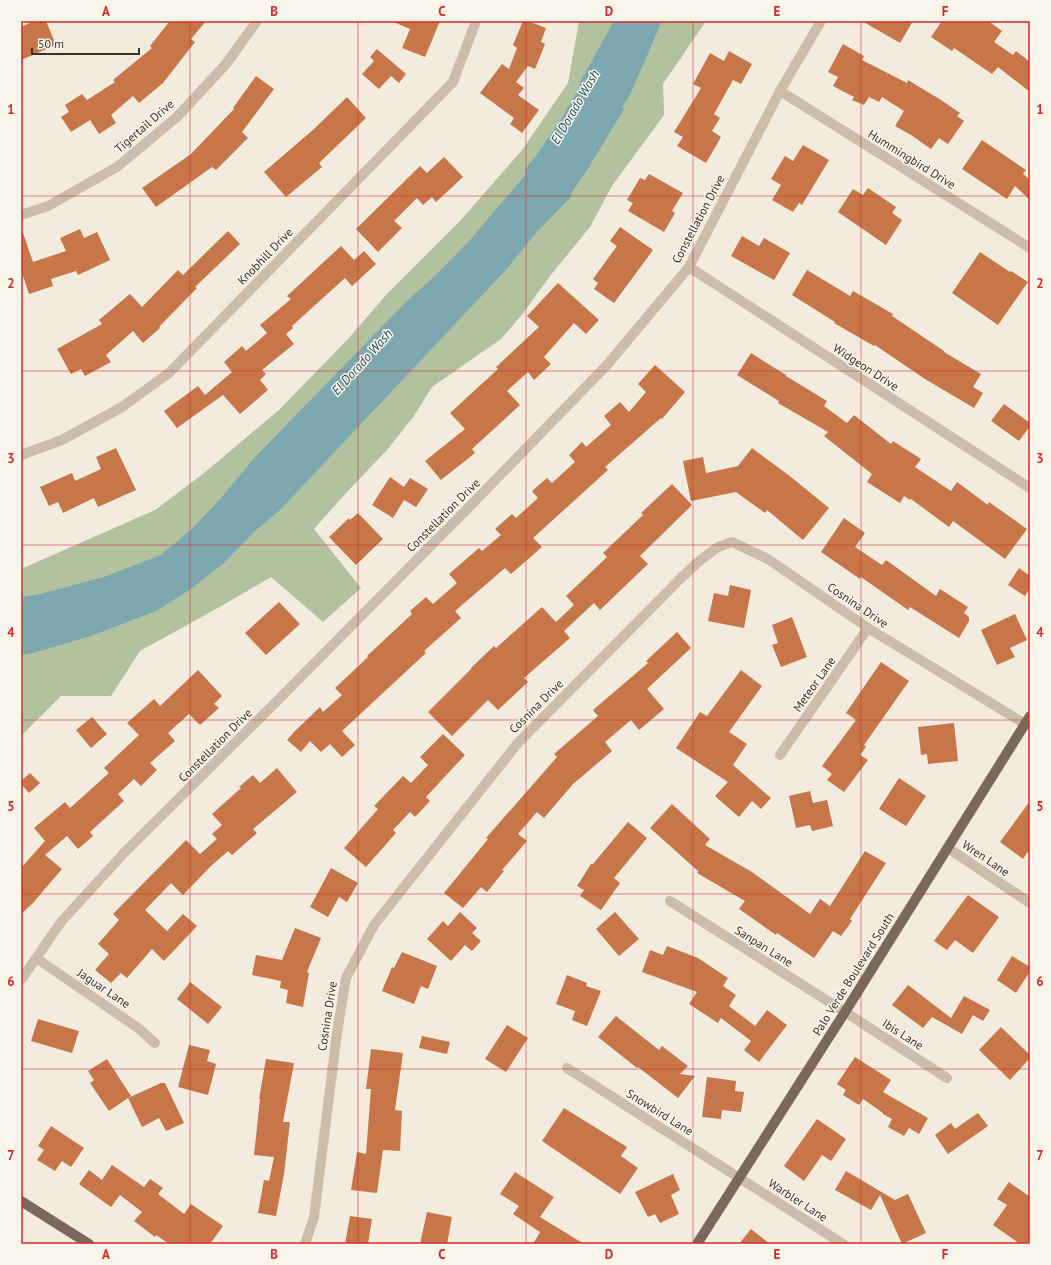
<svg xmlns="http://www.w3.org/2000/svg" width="1051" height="1265" font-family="'PT Sans',sans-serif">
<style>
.green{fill:#b2c29e}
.water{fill:#7da8b0}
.building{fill:#c67649}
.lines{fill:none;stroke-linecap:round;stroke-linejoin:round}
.minor{stroke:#cbbdaa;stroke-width:10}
.major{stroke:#7a695a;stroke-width:10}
.grid{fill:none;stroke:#d62828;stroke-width:1;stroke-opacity:0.55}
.labels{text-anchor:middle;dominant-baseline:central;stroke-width:3;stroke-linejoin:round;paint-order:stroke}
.street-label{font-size:12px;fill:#383029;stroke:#faf5eb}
.water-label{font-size:13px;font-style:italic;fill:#1e4f5a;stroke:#faf5eb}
.neatline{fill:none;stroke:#d62828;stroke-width:1.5}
.grid-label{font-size:13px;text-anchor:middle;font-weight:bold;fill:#d62828}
</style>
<rect width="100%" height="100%" fill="#f3ebde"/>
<!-- green -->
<polygon class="green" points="579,21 706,21 663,84 664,115 612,186 590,227 550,276 521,316 501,339 432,387 414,416 387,450 346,493 314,529 361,588 323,622 271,577 225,604 140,651 111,696 61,696 21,736 21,569 155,510 204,473 279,410 348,339 386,295 460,221 522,150 568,83"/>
<!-- water -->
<polygon class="water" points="614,21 662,21 630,95 623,106 624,109 590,165 590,166 572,192 571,197 535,234 505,271 472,306 280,510 254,532 224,563 188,591 156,611 91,636 33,653 21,655 21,597 40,594 104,577 161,555 192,529 221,498 256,456 406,302 438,273 470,240 526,174 525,169 536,156 565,113 565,112 577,92 580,82"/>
<!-- building -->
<g class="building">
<polygon points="34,21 46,21 56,45 21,60 21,27"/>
<polygon points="170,21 206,21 191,39 195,42 163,83 139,103 133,96 111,115 116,123 99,134 90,120 71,132 61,117 69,112 65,105 82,94 87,100 115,82 113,80 152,48 150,46"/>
<polygon points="391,21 440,21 425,57 402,48 410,29"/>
<polygon points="523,21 528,21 546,28 541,42 545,44 535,69 528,66 516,82 524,88 518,95 539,110 522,133 510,124 514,118 480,93 502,64 509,69 517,48 513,45"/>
<polygon points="862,21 913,21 900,43"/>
<polygon points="942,21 988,21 1002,31 994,42 1013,55 1016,51 1030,62 1030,92 998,67 992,74 954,48 952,51 931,37"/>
<polygon points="843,44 864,56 862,60 907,83 908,80 941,100 960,113 957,116 964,121 948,144 939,138 931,149 911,135 895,126 904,111 882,97 879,102 869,97 864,105 852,100 854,97 833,86 838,77 828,72"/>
<polygon points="377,49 406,74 399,83 391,76 379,89 362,74 374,61 370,57"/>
<polygon points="729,51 752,64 741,84 733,80 714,114 720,118 712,131 721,137 706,163 677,146 683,137 674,132 701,88 693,84 710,53 724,61"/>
<polygon points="256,76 274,89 242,132 248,138 216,170 212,167 156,207 142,188 191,154 234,109 233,108"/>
<polygon points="347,97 366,118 319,163 322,167 286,197 264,172 314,129"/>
<polygon points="982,140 1026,170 1023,174 1030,180 1030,200 1015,186 1007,199 962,169"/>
<polygon points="803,145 829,160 802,205 799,203 793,212 772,200 781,185 771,179 785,156 793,161"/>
<polygon points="444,157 463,177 436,202 432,197 423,205 417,198 394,221 402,228 378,252 356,229 420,166 427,173"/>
<polygon points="649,174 683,193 672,211 675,213 664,232 628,211 633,203 627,200 640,178 645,180"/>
<polygon points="868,188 896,207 892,213 902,220 886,245 838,212 853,189 863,195"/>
<polygon points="620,227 653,250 614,303 594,289 598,283 593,279 617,246 610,241"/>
<polygon points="80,229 84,238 97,232 110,260 78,275 76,271 51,279 53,286 29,294 21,270 21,233 23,233 33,262 66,251 60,238"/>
<polygon points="228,231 240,244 195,287 197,288 159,327 160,328 143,343 133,331 106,355 111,362 85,376 81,369 71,374 57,349 102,324 99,320 130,294 142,307 178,270 183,275"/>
<polygon points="742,236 759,246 764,238 790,253 774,280 731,256"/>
<polygon points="341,246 354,260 364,251 376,264 352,286 345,278 292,326 293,328 286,334 294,344 262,370 266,374 260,380 268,390 240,414 223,395 177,428 164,411 198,386 205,395 232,372 224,362 242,346 246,351 267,333 260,325 291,299 287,296"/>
<polygon points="980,252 1010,272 1011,271 1028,282 998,325 952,293"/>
<polygon points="807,270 850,296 853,291 893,314 892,316 944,351 944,352 981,374 973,387 983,393 974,408 925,379 875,345 874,346 834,323 835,322 792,295"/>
<polygon points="558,283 599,320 586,334 574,323 544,357 551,364 534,380 528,372 507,391 520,405 472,449 475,453 441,480 425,461 465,429 450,413 498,369 496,367 539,327 527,316"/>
<polygon points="751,353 786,375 786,376 827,401 824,406 847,423 854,415 891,444 893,441 921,459 915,467 951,491 957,482 988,505 989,502 1027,529 1005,559 953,521 949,527 911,499 910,500 904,496 900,503 867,482 872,474 824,436 828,432 778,403 779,401 737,375"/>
<polygon points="655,365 685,392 662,419 661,418 605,467 608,470 533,538 542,547 511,574 505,568 455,611 461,618 424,651 426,653 342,731 355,745 342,757 330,744 321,752 310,741 301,752 287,740 294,732 320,707 323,712 342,695 335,688 368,657 367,656 412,614 410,611 426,597 433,604 457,583 449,574 479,548 482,551 501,535 495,529 512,514 516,518 538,498 532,491 547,478 552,483 575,462 569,455 582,442 586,447 611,425 604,416 620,402 629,412 646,392 638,384"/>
<polygon points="1004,404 1030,423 1030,426 1019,441 991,421"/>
<polygon points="116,448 136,490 98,507 94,498 63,513 58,502 49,506 40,487 72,473 75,481 101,469 96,457"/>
<polygon points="752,448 791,477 829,508 803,540 767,510 765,513 736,492 691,501 683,461 703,457 706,473 738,466"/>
<polygon points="390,477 404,487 410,478 428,489 416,507 404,500 393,518 372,505"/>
<polygon points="672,484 692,505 640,556 648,564 600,610 594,603 564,631 570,638 524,678 528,682 498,710 488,700 452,736 428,712 471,669 471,668 494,646 496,648 542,607 556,622 574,605 566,596 607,557 603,553 643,515 641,513"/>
<polygon points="358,513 383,539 356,565 329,537 349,518 350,520"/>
<polygon points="844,518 865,533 855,547 882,565 886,560 936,596 940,589 968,607 964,613 969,617 969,621 959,638 910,607 908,610 861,577 860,579 821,552"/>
<polygon points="1019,568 1030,576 1030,588 1025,596 1008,585"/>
<polygon points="730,585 751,590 744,628 708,621 714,593 728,596"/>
<polygon points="279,602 300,624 266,655 245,633"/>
<polygon points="1015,614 1027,640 1010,648 1015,657 997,665 981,630"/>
<polygon points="792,617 807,657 781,667 772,645 778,643 772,625"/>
<polygon points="677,632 691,648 647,689 664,709 639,730 631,720 605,742 612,751 573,784 544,818 537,812 518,834 527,841 502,870 504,871 487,892 481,887 463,908 444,893 488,839 486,838 557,757 554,754 598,716 593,710 648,663 646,661"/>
<polygon points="881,662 909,681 864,745 866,747 860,755 868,760 844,792 827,780 832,774 822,766 856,720 846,713"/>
<polygon points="198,670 222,696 214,704 219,708 200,725 189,714 168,733 175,741 150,763 157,770 141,786 134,779 118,794 124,801 90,832 93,836 78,849 67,836 45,855 62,869 32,904 21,914 21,868 45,841 34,828 65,802 70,808 109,773 104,768 139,735 127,723 154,699 160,706"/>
<polygon points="741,670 762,686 729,732 747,744 733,765 771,798 761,809 752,801 739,817 715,796 728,782 676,748 700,712 707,716"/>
<polygon points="92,717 107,734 91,748 76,730"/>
<polygon points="954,723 958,761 928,764 927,754 921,755 918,727"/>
<polygon points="443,734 465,755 426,797 430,801 415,817 410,812 393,830 396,833 366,867 344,848 378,809 374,806 403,776 411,783 428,765 420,757"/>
<polygon points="277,768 297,792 253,829 257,833 232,855 228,851 211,866 183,895 171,883 145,910 167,931 183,914 197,926 164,961 152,949 127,978 121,973 111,983 95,970 109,954 98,944 119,920 113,914 186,840 200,854 217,839 212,834 222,825 212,814 241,788 239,787 253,775 260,783"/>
<polygon points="30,773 40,783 29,793 21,784 21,781"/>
<polygon points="899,778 926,796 906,826 879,809"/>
<polygon points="810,791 813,803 827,800 833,826 812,831 810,825 796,828 789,796"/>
<polygon points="1030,801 1030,849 1023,859 1000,842"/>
<polygon points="672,804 710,839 705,845 752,872 810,914 820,899 830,906 865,851 886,863 850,919 852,921 841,936 833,931 814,958 777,933 776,935 739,909 745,901 697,873 698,871 650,828"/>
<polygon points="628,822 647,838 614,878 620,883 601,910 580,896 584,890 577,886 591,864 593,864"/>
<polygon points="331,868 358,883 347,902 339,897 328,917 310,907"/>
<polygon points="968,895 999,917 973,953 955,940 947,950 934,941"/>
<polygon points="460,912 477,928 472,933 481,941 472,951 465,945 451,961 427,939 443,921 448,926"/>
<polygon points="615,912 639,939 619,956 596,929"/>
<polygon points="295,928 321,938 307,972 309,973 303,1007 286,1003 288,990 280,988 281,981 252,975 256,955 282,960"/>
<polygon points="667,946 698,958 728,978 723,986 736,995 729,1006 755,1026 767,1010 787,1025 759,1062 744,1050 751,1041 721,1018 718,1023 689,1004 697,992 642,972 650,950 663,955"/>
<polygon points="402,952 437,966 428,989 421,986 414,1004 382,991 392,967 394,968"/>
<polygon points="1012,956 1030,967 1030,971 1016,993 997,980"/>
<polygon points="567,975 587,983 586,986 601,991 587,1026 572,1020 575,1011 556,1004"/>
<polygon points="190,982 222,1007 208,1024 177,999"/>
<polygon points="908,985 951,1018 964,996 990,1010 983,1021 973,1015 962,1034 932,1017 923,1028 892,1005"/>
<polygon points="616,1016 659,1050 662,1046 688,1066 680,1074 695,1076 678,1098 638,1067 637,1068 598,1037"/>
<polygon points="38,1019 79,1031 72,1053 31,1041"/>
<polygon points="507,1025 528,1038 506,1072 485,1059"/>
<polygon points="1001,1027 1030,1055 1030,1058 1010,1080 979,1050"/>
<polygon points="422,1036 450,1042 447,1054 419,1048"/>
<polygon points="189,1045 210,1050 207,1061 216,1064 208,1095 178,1087"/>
<polygon points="371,1049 403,1053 395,1110 402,1111 400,1151 383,1150 377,1193 351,1190 357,1152 366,1154 371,1089 366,1089"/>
<polygon points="855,1057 891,1080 883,1092 928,1118 919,1134 909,1128 904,1136 888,1127 892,1119 883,1114 883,1113 863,1099 859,1105 843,1095 846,1090 837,1084"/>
<polygon points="107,1059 131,1096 109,1111 90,1083 94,1080 88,1071"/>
<polygon points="266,1059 294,1063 283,1122 290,1122 284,1174 276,1216 258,1213 264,1180 269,1181 274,1157 254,1155 260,1099 259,1099"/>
<polygon points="707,1077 736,1081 735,1091 744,1092 741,1112 722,1110 721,1119 702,1117"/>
<polygon points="161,1083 165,1083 184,1123 166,1131 159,1118 142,1127 128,1098"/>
<polygon points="564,1108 627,1147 621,1156 638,1168 620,1194 542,1141"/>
<polygon points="978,1113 988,1126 948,1154 935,1135 951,1123 955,1129"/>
<polygon points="817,1119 846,1139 831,1161 822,1155 804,1181 784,1166"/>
<polygon points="51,1126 84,1148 71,1167 62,1161 55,1171 37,1160 44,1150 38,1146"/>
<polygon points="112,1165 144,1187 150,1179 163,1188 158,1194 184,1214 191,1204 223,1226 210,1244 169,1244 156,1235 155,1237 134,1221 142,1212 120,1195 111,1207 79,1184 89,1170 102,1180"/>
<polygon points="846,1171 895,1200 908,1194 926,1233 902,1244 880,1195 871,1210 835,1190"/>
<polygon points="515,1172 554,1197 540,1217 584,1244 533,1244 540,1232 513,1214 519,1206 500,1194"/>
<polygon points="673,1174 680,1190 671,1195 679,1214 660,1223 655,1214 648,1217 635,1192"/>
<polygon points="1009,1182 1030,1197 1030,1244 1020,1244 993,1225 1007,1205 997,1199"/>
<polygon points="427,1212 452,1217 447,1244 420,1244"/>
<polygon points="350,1216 372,1219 368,1244 345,1244"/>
<polygon points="751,1229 770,1244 739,1244"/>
</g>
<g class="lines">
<!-- minor -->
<g class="minor">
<polyline points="780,91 1030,248"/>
<polyline points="21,215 48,206 117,167 177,117 226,64 257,21"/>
<polyline points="689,267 1030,488"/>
<polyline points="21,455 62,440 122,407 169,373 453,82 476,21"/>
<polyline points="780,755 868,628"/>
<polyline points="948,848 1030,903"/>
<polyline points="670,901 845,1012 947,1078"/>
<polyline points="36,958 138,1028 155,1043"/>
<polyline points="21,980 61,922 124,853 279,699 474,502 607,365 689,267 780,91 821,21"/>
<polyline points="567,1068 843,1244"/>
<polyline points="305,1244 314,1217 337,1033 346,978 374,925 517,744 681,578 698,562 718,547 732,542 768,559 868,628 1025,724"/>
</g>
<!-- major -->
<g class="major">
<polyline points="21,1201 89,1244"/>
<polyline points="697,1244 845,1012 1030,716"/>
</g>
</g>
<!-- grid -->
<path class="grid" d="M 190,21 L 190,1244M 358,21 L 358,1244M 526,21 L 526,1244M 693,21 L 693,1244M 861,21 L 861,1244M 21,196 L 1030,196M 21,371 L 1030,371M 21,545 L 1030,545M 21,720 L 1030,720M 21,894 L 1030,894M 21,1069 L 1030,1069"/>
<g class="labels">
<!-- street labels -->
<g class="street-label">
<text transform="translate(144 126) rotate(-41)">Tigertail Drive</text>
<text transform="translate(912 159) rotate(32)">Hummingbird Drive</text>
<text transform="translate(698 219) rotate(-62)">Constellation Drive</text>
<text transform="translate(265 256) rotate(-46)">Knobhill Drive</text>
<text transform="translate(866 367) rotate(33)">Widgeon Drive</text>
<text transform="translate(443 515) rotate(-45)">Constellation Drive</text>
<text transform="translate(858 605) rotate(34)">Cosnina Drive</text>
<text transform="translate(814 684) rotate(-55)">Meteor Lane</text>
<text transform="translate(536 706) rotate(-45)">Cosnina Drive</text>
<text transform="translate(215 745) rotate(-45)">Constellation Drive</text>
<text transform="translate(986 858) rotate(34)">Wren Lane</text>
<text transform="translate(764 946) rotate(32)">Sanpan Lane</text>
<text transform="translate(853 974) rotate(-58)">Palo Verde Boulevard South</text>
<text transform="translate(104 988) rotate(34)">Jaguar Lane</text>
<text transform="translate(327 1016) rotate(-81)">Cosnina Drive</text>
<text transform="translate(903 1034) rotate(33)">Ibis Lane</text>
<text transform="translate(660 1112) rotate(32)">Snowbird Lane</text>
<text transform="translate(798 1200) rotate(33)">Warbler Lane</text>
</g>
<!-- water labels -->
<g class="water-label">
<text transform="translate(575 107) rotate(-60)">El Dorado Wash</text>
<text transform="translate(362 362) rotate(-48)">El Dorado Wash</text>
</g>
</g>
<!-- border -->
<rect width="1051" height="1265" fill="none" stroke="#faf5eb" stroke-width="44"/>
<!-- scale -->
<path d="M32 48v6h107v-6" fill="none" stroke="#383029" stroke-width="2"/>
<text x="38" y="48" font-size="12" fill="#383029" stroke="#faf5eb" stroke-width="3" paint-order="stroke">50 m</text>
<rect x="22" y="22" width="1007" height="1221" class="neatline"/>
<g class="grid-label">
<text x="106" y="16">A</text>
<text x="274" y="16">B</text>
<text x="442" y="16">C</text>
<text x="609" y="16">D</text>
<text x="777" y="16">E</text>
<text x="945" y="16">F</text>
<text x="11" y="114">1</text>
<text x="1040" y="114">1</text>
<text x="11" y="288">2</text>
<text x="1040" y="288">2</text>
<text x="11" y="463">3</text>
<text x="1040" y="463">3</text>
<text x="11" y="637">4</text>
<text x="1040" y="637">4</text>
<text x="11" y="811">5</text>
<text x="1040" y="811">5</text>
<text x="11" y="986">6</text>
<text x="1040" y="986">6</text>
<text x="11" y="1160">7</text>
<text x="1040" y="1160">7</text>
<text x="106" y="1259">A</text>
<text x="274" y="1259">B</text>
<text x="442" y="1259">C</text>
<text x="609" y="1259">D</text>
<text x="777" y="1259">E</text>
<text x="945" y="1259">F</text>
</g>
</svg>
